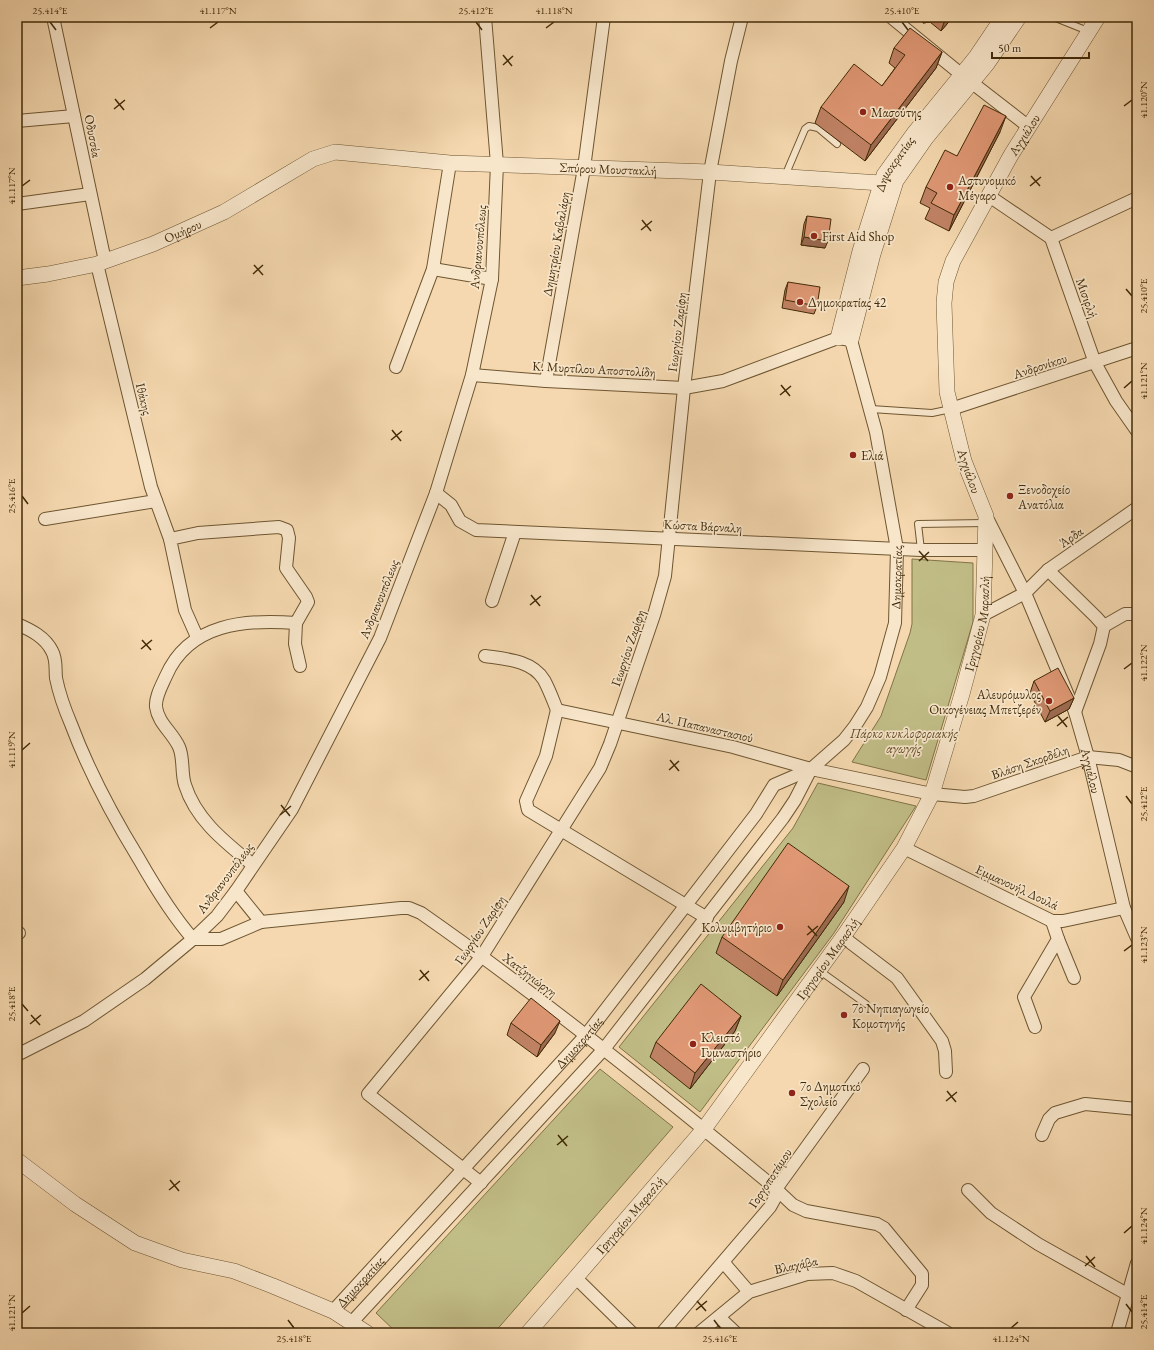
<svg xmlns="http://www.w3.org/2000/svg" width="1154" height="1350" font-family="'EB Garamond',serif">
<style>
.green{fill:#c1bd87;stroke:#817447}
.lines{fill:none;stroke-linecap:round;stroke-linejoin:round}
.service-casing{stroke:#6e5631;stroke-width:8}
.minor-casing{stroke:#6e5631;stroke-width:14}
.tertiary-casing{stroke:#6e5631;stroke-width:16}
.service{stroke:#f8e6cb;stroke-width:6}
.minor{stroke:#f8e6cb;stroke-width:12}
.tertiary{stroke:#f8e6cb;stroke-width:15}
.wall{fill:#c08264;stroke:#412a07}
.shaded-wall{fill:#9c6a51;stroke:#412a07}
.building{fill:#df9774;stroke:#412a07}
.ticks{fill:none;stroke:#412a07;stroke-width:1.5}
.poi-dot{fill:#8f2418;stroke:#f8e6cb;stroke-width:1.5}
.labels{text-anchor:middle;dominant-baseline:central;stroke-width:3.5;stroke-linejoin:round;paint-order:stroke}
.poi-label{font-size:13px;fill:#412a07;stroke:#f8e6cb;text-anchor:start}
.street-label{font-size:13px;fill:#412a07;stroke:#f8e6cb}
.park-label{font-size:13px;font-style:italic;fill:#5b4721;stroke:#f8e6cb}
.neatline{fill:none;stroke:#412a07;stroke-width:1.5}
.ticks-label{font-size:10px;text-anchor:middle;fill:#412a07}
</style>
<rect width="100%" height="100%" fill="#f5d8af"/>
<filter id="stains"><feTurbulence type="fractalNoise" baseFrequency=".005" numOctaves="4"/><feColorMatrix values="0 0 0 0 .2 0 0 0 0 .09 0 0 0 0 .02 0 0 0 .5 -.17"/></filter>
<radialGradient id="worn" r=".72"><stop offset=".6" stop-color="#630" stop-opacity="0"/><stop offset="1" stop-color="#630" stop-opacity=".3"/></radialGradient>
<!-- green -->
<g class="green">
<polygon points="912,559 973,563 973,622 926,780 852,762 881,716 910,633 912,624"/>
<polygon points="818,783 916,806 834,933 700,1112 619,1047 793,828"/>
<polygon points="600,1069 673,1127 494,1333 397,1333 376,1313"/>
</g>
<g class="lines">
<!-- service casing -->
<g class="service-casing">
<g id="service">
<polyline points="1053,17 1088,31"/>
<polyline points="785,176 805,129 809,126 818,128 837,144"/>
<polyline points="871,409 932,413 951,409"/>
<polyline points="921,550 918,524 986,523"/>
<polyline points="820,971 866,1004"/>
</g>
</g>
<!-- minor casing -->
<g class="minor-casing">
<g id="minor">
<polyline points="53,17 105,261"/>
<polyline points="891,17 962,75 1029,127"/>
<polyline points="17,121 74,116"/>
<polyline points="989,196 1051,238 1095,363 1116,401 1137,431"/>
<polyline points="17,204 90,194"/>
<polyline points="1051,238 1137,198"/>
<polyline points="97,264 151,487 170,539"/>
<polyline points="433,269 492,279"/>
<polyline points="396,367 433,269 450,163"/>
<polyline points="546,381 584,168 604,17"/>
<polyline points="951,409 1137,348"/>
<polyline points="436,493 451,505 460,521 476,530 921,550 985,550"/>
<path id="s1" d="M 986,516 L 1025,593 L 1075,712 L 1088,757 L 1124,908 L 1137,938"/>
<polyline points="45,519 156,501"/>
<polyline points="1048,570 1096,617 1104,626 1100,644 1075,712"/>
<polyline points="492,601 515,532"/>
<polyline points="983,615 1025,593 1048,570 1137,508"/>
<polyline points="296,623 295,644 300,666"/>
<path d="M 17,624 C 31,630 45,637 52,651 C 57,660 55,669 56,678 C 59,693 65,710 71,724 C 89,772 112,815 139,859 C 155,887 172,915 193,939 L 221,939 L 261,922"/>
<polyline points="1104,626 1125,614 1137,614"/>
<path d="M 197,637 L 185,610 L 170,539 L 198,533 L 279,527 L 287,530 L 289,538 L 286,568 L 306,597 L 308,602 L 296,623 C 246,619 189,623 166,676 C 162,685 155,697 156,707 C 158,723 173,733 179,747 C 184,758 181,773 185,785 C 196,820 225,842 253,865"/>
<path d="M 485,656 C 505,659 532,660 544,680 C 549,689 553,700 557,710"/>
<polyline points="557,710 733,747 811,769 932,794 965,797 974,796 1088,757 1119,760 1137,767"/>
<polyline points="557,710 546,756 526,801 528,810 707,918"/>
<polyline points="904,848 1052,921 1063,921 1124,908"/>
<path d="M 236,891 L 261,922 L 401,908 L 409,908 L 421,913 C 544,999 661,1093 776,1189 L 793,1205 L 806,1211 L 877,1224 L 884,1228 L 922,1274 L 922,1285 L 906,1310"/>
<polyline points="17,933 19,933"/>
<polyline points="843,937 897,978 942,1041 945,1051 946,1072"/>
<polyline points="1058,939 1074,978"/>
<polyline points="1035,1027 1024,997 1058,939 1052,921"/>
<polyline points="17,1055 84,1021 145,979 193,939 217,916 236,891 292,809 380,638 436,493 472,375 492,279 497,164 485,17"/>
<polyline points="1042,1135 1049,1119 1055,1113 1085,1104 1137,1109"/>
<polyline points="481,1183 368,1094 482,956 600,768 610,744 654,615 665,576 684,388 710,172 731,61 742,17"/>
<polyline points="968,1190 991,1213 1038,1244 1127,1294"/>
<polyline points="724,1263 749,1292"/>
<polyline points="576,1278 632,1333"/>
<path id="s2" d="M 333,1311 L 586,1035 L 756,814 L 774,785 L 811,769 L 844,740 L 855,726 L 867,707 L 880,677 L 895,623 L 897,549 L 876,432 L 851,340 L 838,338 L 723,381 L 684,388 L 546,381 L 472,375"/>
<polyline points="719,1317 736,1333"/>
<polyline points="352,1322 604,1049 783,818 795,800 811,769"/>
<polyline points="662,1333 770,1207 775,1198 776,1189 863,1069"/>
<polyline points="699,1333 749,1292 807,1274 833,1273 856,1281 948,1333"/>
<polyline points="1117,1333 1137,1263"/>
</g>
</g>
<!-- tertiary casing -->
<g class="tertiary-casing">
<g id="tertiary">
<path id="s3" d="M 17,278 L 48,274 L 97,264 L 153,244 L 224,212 L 313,159 L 335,152 L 450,163 L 710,172 L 881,183"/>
<path id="s4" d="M 838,338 L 860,251 L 884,175 L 915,132 L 976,57 L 1003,17"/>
<polyline points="851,340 873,254 896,181 926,138 987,64 1019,17"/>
<polyline points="17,1160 75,1204 135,1243 182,1260 234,1271 273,1286 333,1311 367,1333"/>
<path id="s5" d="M 528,1333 L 704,1129 L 843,937 L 904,848 L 932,794 L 962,694 L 983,615 L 985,550 L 986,516 L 964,461 L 947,392 L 944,303 L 946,282 L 953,261 L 1011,155 L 1098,17"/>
</g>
</g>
<!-- service -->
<use href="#service" class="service"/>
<!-- minor -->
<use href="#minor" class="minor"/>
<!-- tertiary -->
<use href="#tertiary" class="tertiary"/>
</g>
<!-- wall -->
<g class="wall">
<polygon points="921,17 953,17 941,31 930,22 923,23"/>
<polygon points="894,48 942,52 936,68 865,161 815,123 821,107 882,86 895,68 889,63"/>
<polygon points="1000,132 949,231 925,219 930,208 920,203 926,187 957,156"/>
<polygon points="807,216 825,248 801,245 804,224"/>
<polygon points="788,282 817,306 814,314 782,308 785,290"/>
<polygon points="1034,681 1074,698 1069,709 1045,722 1030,693"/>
<polygon points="844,902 777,996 716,953 722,937"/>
<polygon points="741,1016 735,1031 690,1089 650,1057 656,1042"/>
<polygon points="511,1023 555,1033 537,1057 507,1035"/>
</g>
<!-- shaded-wall -->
<g class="shaded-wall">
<polygon points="925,17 932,17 930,22 923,23"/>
<polygon points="946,17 953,17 941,31"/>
<polygon points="942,52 936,68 865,161 871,145"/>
<polygon points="1006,116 1000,132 949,231 954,215"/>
<polygon points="804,237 828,241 825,248 801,245"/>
<polygon points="1074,698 1069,709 1045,722 1050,711"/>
<polygon points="849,886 844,902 777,996 783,980"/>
<polygon points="741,1016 735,1031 690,1089 695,1073"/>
<polygon points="560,1021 555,1033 537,1057 541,1045"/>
</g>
<!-- building -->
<g class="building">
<polygon points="910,28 942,52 871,145 821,107 854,64 882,86 905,55 894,48"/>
<polygon points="984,105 1006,116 954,215 931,203 937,193 926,187 945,150 957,156"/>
<polygon points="807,216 831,219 828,241 804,237"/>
<polygon points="788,282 820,287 817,306 785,300"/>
<polygon points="1058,668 1074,698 1050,711 1034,681"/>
<polygon points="788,843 849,886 783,980 722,937"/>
<polygon points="701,984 741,1016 695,1073 656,1042"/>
<polygon points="531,998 560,1021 541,1045 511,1023"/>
</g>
<!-- ticks -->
<path class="ticks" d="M 50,22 L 56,30M 476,22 L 482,30M 902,22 L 908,30M 210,28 L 218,22M 546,28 L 554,22M 503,55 L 512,66M 503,65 L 513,56M 115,99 L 124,110M 1124,106 L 1132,100M 114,109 L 125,100M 1031,176 L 1040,186M 22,186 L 30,180M 1030,186 L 1041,177M 642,220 L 651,231M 641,230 L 652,221M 254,265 L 263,275M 253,274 L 263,265M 1126,289 L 1132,296M 781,385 L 790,396M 1124,388 L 1132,381M 780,395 L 791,386M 392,430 L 401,441M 391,440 L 402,431M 22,496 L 28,504M 919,551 L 928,561M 919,561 L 929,552M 531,595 L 540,606M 530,605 L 541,596M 142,640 L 151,650M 141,649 L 152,640M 1124,669 L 1132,663M 1058,716 L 1067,727M 1057,726 L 1068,717M 22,750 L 30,743M 670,760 L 679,771M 669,770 L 679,761M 1126,796 L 1132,804M 281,805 L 290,816M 280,815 L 291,806M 808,926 L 817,936M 807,935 L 818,926M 1124,951 L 1132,945M 420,970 L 429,981M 419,980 L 429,971M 22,1004 L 28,1011M 31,1015 L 40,1025M 30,1024 L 41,1015M 947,1091 L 956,1102M 946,1101 L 957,1092M 558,1135 L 567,1146M 557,1145 L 568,1136M 170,1180 L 179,1191M 169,1190 L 180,1181M 1124,1233 L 1132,1226M 1086,1256 L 1095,1267M 1085,1266 L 1095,1257M 697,1301 L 706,1311M 1126,1304 L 1132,1312M 696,1310 L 707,1301M 22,1313 L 30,1306M 288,1320 L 294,1328M 714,1320 L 720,1328M 1011,1328 L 1018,1322"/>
<!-- markers -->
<g class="poi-dot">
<circle cx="863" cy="112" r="4"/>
<circle cx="950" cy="187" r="4"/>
<circle cx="814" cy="236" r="4"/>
<circle cx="800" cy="302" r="4"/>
<circle cx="853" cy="455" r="4"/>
<circle cx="1010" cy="496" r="4"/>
<circle cx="1049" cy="701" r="4"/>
<circle cx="780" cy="927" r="4"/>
<circle cx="844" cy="1015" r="4"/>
<circle cx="693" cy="1044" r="4"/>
<circle cx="792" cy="1093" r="4"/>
</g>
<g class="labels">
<!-- poi labels -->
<g class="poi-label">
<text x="871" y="112">Μασούτης</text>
<text x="958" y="180">Αστυνομικό<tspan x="958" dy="15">Μέγαρο</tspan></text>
<text x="822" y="236">First Aid Shop</text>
<text x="808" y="302">Δημοκρατίας 42</text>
<text x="861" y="455">Ελιά</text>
<text x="1018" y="489">Ξενοδοχείο<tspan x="1018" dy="15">Ανατόλια</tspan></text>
<text x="1041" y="694" text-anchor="end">Αλευρόμυλος<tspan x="1041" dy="15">Οικογένειας Μπετζερέν</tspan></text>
<text x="772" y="927" text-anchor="end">Κολυμβητήριο</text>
<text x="852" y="1008">7ο Νηπιαγωγείο<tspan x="852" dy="15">Κομοτηνής</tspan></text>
<text x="701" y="1037">Κλειστό<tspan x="701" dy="15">Γυμναστήριο</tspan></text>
<text x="800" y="1086">7ο Δημοτικό<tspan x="800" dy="15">Σχολείο</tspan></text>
</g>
<!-- street labels -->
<g class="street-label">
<text stroke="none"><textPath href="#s5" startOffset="1368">Αγχιάλου</textPath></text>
<text transform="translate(93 136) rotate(79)">Οδυσσέα</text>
<text stroke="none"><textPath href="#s4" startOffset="184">Δημοκρατίας</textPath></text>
<text stroke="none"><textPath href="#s3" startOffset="619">Σπύρου Μουστακλή</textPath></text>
<text stroke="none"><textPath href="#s3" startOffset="173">Ομήρου</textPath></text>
<text transform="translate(556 244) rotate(-80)">Δημητρίου Καβαλάρη</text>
<text transform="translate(478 247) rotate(-85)">Ανδριανουπόλεως</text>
<text transform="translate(1087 298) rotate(70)">Μισιρλή</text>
<text transform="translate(677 332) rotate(-83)">Γεωργίου Ζαρίφη</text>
<text transform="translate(1040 366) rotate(-18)">Ανδρονίκου</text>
<text transform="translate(594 369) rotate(3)">Κ. Μυρτίλου Αποστολίδη</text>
<text transform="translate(144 399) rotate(76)">Ιθάκης</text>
<text transform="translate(969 471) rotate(71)">Αγχιάλου</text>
<text transform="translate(703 526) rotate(3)">Κώστα Βάρναλη</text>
<text transform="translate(1071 537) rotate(-35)">Άρδα</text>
<text stroke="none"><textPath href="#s2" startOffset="946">Δημοκρατίας</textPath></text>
<text transform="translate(379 599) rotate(-68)">Ανδριανουπόλεως</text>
<text stroke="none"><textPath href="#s5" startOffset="852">Γρηγορίου Μαρασλή</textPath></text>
<text transform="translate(628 648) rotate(-71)">Γεωργίου Ζαρίφη</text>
<text transform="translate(705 727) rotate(13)">Αλ. Παπαναστασιού</text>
<text transform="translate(1030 762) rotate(-19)">Βλάση Σκορδέλη</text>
<text stroke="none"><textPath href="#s1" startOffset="276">Αγχιάλου</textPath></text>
<text transform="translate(225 878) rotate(-53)">Ανδριανουπόλεως</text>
<text transform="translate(1017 887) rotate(25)">Εμμανουήλ Δουλά</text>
<text transform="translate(480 930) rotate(-56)">Γεωργίου Ζαρίφη</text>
<text stroke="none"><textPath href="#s5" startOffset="480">Γρηγορίου Μαρασλή</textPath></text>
<text transform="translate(530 975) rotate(37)">Χατζηγιώργη</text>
<text stroke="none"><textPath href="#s2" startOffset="364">Δημοκρατίας</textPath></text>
<text transform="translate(770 1178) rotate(-57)">Γοργοποτάμου</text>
<text stroke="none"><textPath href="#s5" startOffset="156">Γρηγορίου Μαρασλή</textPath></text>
<text transform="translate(796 1265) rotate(-12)">Βλαχάβα</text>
<text stroke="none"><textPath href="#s2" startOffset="40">Δημοκρατίας</textPath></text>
</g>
<!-- park labels -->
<g class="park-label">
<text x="904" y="733">Πάρκο κυκλοφοριακής<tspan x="904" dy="15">αγωγής</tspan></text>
</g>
</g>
<!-- margin -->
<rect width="1154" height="1350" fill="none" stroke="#f5d8af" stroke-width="44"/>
<!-- scale -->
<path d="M992 52v6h97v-6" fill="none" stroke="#412a07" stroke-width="2"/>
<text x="998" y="52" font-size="12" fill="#412a07" stroke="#f8e6cb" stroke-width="3" paint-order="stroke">50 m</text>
<rect x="22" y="22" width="1110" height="1306" class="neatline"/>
<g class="ticks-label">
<text x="50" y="14">25.414°E</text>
<text x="218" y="14">41.117°N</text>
<text x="476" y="14">25.412°E</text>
<text x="554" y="14">41.118°N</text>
<text x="902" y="14">25.410°E</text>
<text transform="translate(1143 100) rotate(-90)" y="4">41.120°N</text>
<text transform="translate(11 186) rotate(-90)" y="4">41.117°N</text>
<text transform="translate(1143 296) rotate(-90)" y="4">25.410°E</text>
<text transform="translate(1143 381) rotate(-90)" y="4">41.121°N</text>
<text transform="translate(11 496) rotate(-90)" y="4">25.416°E</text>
<text transform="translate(1143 663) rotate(-90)" y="4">41.122°N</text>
<text transform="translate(11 750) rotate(-90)" y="4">41.119°N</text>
<text transform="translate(1143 804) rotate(-90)" y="4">25.412°E</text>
<text transform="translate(1143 945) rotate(-90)" y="4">41.123°N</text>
<text transform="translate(11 1004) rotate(-90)" y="4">25.418°E</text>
<text transform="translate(1143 1226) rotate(-90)" y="4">41.124°N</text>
<text transform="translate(1143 1312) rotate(-90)" y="4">25.414°E</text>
<text transform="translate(11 1313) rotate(-90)" y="4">41.121°N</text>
<text x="294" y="1342">25.418°E</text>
<text x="720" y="1342">25.416°E</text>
<text x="1011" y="1342">41.124°N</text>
</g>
<rect width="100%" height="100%" filter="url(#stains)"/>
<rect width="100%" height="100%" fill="url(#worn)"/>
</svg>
